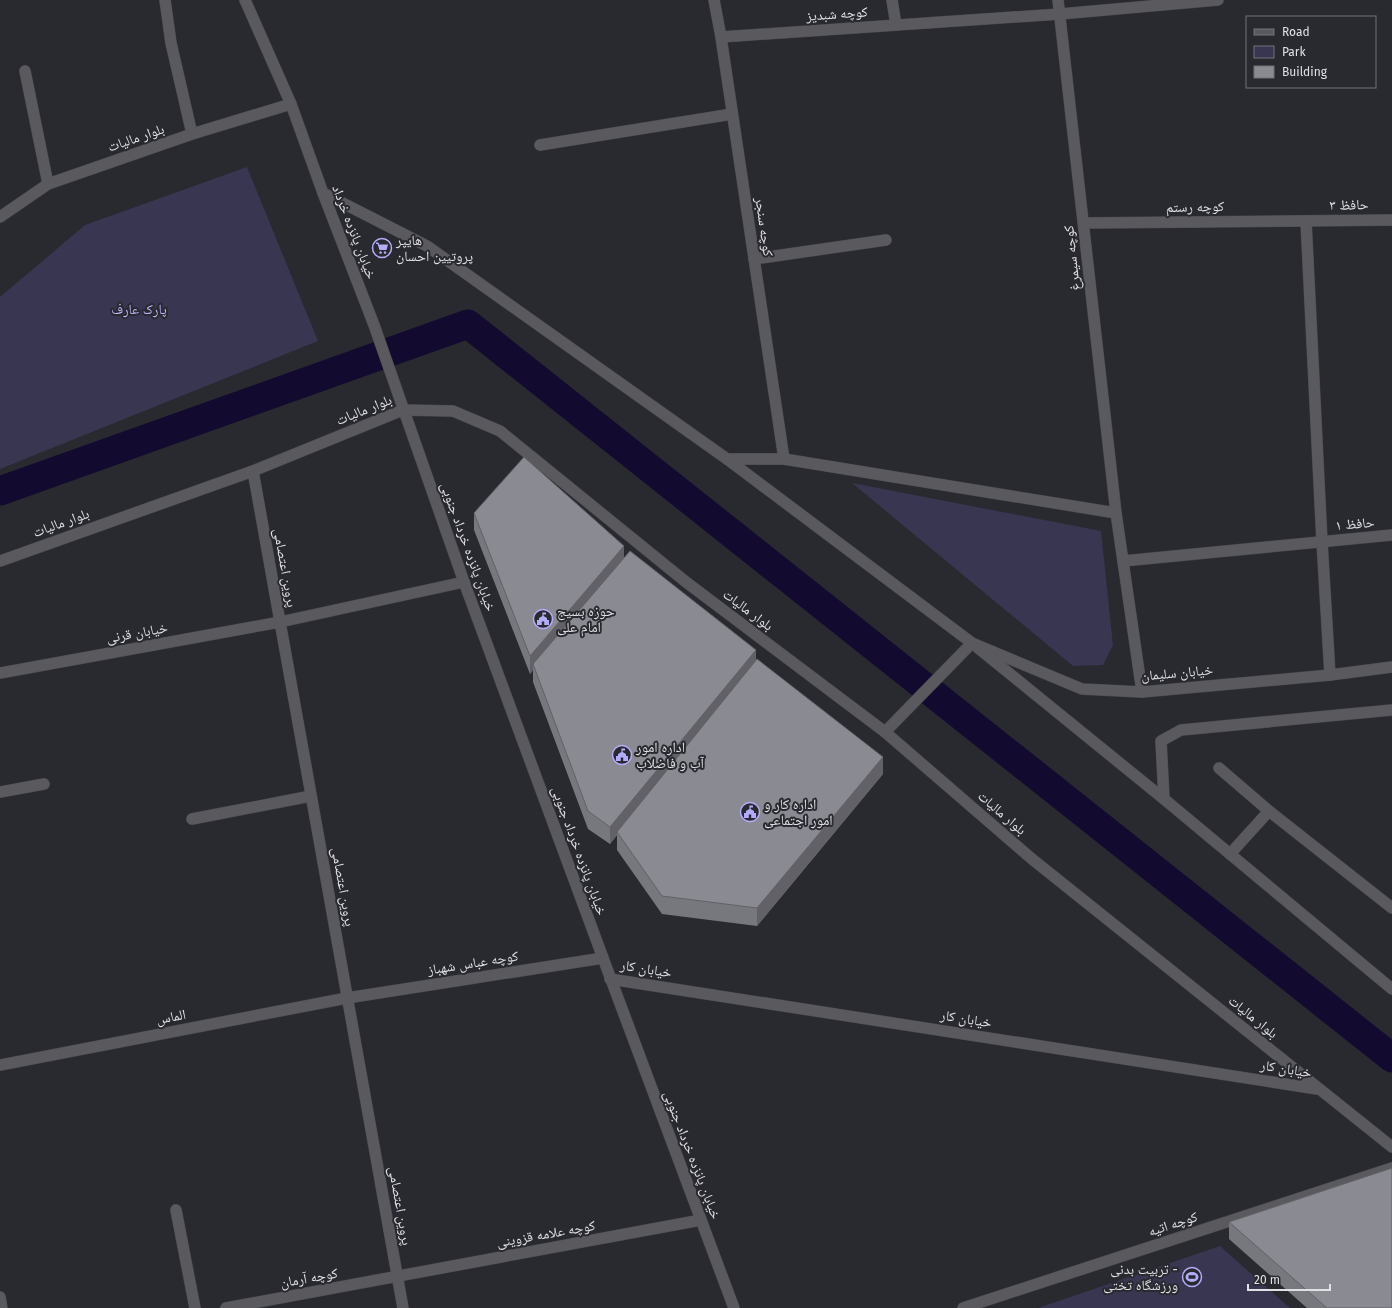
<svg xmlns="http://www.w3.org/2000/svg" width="1392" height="1308" font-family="'Fira Sans','Noto Naskh Arabic',sans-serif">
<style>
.green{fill:#383651}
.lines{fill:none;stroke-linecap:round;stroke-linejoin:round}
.canal{stroke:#130a30;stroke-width:29}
.service-casing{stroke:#46464d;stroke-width:12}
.minor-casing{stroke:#46464d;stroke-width:12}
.tertiary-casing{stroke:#46464d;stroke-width:12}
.service{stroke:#5a5a5e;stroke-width:11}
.minor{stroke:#5a5a5e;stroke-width:11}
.tertiary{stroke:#5a5a5e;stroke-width:11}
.wall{fill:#77777e}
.shaded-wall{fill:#616167}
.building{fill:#8a8a93;stroke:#616167}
.labels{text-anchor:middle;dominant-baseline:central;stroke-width:4;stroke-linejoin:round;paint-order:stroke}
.street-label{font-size:14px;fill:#e0e0e5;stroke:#292930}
.poi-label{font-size:14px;fill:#e0e0e5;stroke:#292930;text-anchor:start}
.park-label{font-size:14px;fill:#bdb7ff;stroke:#292930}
</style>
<rect width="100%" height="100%" fill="#292930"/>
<!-- green -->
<g class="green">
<polygon points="247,167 318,341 0,469 0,297 85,225"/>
<polygon points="852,483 1101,531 1113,645 1103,665 1073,666"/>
<polygon points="1220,1246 1290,1308 1038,1308"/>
</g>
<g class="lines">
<!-- canal -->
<polyline class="canal" points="0,491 468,324 1392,1058"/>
<!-- service casing -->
<g class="service-casing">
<g id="service">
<polyline points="892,0 896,25"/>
<polyline points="25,71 48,184"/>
<polyline points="540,145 732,114"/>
</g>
</g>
<!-- minor casing -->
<g class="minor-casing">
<g id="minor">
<polyline points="165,0 171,43 192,134"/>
<polyline points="714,0 721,37 784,459"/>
<polyline points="1058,0 1116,513"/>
<polyline points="721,37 1060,14 1218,0"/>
<polyline points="1306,221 1322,542 1330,675"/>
<polyline points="1084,223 1392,220"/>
<polyline points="754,259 886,240"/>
<polyline points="1123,561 1392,535"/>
<polyline points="1219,768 1269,811 1230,854"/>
<polyline points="0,792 44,784"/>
<polyline points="1269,811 1392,908"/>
<polyline points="192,819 311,796"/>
<polyline points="0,1065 347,998 603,958"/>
<polyline points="176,1210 195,1308"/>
<polyline points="0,1297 2,1308"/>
<polyline points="226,1308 701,1220"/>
<polyline points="963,1308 1392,1168"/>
</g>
</g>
<!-- tertiary casing -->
<g class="tertiary-casing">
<g id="tertiary">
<polyline points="245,0 291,104 323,193 374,325 464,582 603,958 734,1308"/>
<polyline points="323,193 427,246 727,459 972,643 1164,799 1392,989"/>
<polyline points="0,217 48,184 192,134 291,104"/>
<polyline points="727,459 784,459 1116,513 1142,692"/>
<polyline points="253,471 403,1308"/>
<polyline points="0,561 253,471 403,410 453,411 500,431 686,582 885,732 1032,859 1392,1147"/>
<polyline points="0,673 280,622 464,582"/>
<polyline points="885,732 972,643 1082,689 1142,692 1330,675 1392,667"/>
<polyline points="1164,799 1161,741 1181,730 1392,710"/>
<polyline points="610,979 1317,1089"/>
</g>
</g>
<!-- service -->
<use href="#service" class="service"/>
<!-- minor -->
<use href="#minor" class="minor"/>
<!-- tertiary -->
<use href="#tertiary" class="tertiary"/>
</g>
<!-- wall -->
<g class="wall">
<polygon points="474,513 624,559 756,660 883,774 757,926 662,914 617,850 617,835 610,844 588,829 533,682 533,670 530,674 474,530"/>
<polygon points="1229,1222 1392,1308 1307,1308 1229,1239"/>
</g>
<!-- shaded-wall -->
<g class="shaded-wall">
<polygon points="624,546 624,564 533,664 533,670 530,674 530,656"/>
<polygon points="756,650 756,667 617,832 617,835 610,844 610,827"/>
<polygon points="883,757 883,774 757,926 757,908"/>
</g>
<!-- building -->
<g class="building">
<polygon points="524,457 624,546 530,656 474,513"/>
<polygon points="630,551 756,650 610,827 588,811 533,664"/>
<polygon points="757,659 883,757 757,908 662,896 617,832"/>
<polygon points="1392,1168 1392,1308 1327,1308 1229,1222"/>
</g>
<!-- icons -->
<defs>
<g id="supermarket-ring" transform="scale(1)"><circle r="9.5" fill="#292930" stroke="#b3acf9" stroke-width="1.5"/><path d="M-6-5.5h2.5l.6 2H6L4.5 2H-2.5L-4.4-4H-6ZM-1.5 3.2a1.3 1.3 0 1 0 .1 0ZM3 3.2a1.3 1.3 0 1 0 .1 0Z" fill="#b3acf9"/></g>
<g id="civic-ring" transform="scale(1)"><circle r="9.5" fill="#292930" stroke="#b3acf9" stroke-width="1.5"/><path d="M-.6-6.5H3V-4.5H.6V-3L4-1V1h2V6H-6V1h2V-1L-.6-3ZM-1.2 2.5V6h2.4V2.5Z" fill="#b3acf9"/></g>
<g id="stadium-ring" transform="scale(1)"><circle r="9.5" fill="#292930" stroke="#b3acf9" stroke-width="1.5"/><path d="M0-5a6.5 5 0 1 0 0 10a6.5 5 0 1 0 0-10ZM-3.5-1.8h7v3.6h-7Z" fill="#b3acf9"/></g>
</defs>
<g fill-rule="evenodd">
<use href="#supermarket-ring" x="382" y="248"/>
<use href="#civic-ring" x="543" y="619"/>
<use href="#civic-ring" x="622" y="755"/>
<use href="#civic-ring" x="750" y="812"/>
<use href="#stadium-ring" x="1192" y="1277"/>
</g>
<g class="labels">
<!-- street labels -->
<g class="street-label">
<text transform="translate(837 14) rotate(-4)">کوچه شبدیز</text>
<text transform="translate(136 138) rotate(-19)">بلوار مالیات</text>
<text transform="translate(1349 205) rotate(-1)">حافظ ۳</text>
<text transform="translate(1195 207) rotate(-1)">کوچه رستم</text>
<text transform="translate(764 227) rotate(82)">کوچه سنجر</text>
<text transform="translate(354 232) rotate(69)">خیابان پانزده خرداد</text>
<text transform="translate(1072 258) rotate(-96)">کوچه سیمرغ</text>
<text transform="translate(364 410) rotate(-22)">بلوار مالیات</text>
<text transform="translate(61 523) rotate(-20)">بلوار مالیات</text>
<text transform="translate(1355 524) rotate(-5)">حافظ ۱</text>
<text transform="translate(468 547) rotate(70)">خیابان پانزده خرداد جنوبی</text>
<text transform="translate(285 568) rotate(80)">پروین اعتصامی</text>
<text transform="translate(748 610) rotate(37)">بلوار مالیات</text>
<text transform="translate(137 633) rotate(-10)">خیابان قرنی</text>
<text transform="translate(1177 673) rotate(-5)">خیابان سلیمان</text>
<text transform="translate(1002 813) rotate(41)">بلوار مالیات</text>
<text transform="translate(579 851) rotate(70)">خیابان پانزده خرداد جنوبی</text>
<text transform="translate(343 887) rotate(80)">پروین اعتصامی</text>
<text transform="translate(473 963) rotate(-9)">کوچه عباس شهباز</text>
<text transform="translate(646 969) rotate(9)">خیابان کار</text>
<text transform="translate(171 1017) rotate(-11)">الماس</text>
<text transform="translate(1253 1017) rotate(39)">بلوار مالیات</text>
<text transform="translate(966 1019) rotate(9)">خیابان کار</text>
<text transform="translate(1286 1069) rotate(9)">خیابان کار</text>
<text transform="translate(692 1155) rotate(69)">خیابان پانزده خرداد جنوبی</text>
<text transform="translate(400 1206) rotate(80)">پروین اعتصامی</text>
<text transform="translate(1173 1224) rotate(-18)">کوچه اتیه</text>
<text transform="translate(546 1234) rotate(-10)">کوچه علامه قزوینی</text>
<text transform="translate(309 1278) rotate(-10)">کوچه آرمان</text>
</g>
<!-- poi labels -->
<g class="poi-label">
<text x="396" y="240">هایپر<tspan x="396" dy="16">پروتیین احسان</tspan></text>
<text x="557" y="611">حوزه بسیج<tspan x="557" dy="16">امام علی</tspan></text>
<text x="636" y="747">اداره امور<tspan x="636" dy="16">آب و فاضلاب</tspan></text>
<text x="764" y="804">اداره کار و<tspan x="764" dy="16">امور اجتماعی</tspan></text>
<text x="1178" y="1269" text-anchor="end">تربیت بدنی -<tspan x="1178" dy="16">ورزشگاه تختی</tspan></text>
</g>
<!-- park labels -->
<g class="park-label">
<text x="139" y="309">پارک عارف</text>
</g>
</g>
<!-- legend -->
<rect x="1246" y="16" width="130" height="72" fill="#292930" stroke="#727278"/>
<rect x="1254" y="29" width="20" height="6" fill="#5a5a5e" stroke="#727278"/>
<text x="1282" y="36" font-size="12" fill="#e0e0e5">Road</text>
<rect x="1254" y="46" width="20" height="12" fill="#383651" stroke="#727278"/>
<text x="1282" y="56" font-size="12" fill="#e0e0e5">Park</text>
<rect x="1254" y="66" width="20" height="12" fill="#8a8a93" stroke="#727278"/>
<text x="1282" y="76" font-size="12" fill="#e0e0e5">Building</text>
<!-- scale -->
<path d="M1248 1284v6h82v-6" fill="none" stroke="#e0e0e5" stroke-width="2"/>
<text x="1254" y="1284" font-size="12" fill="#e0e0e5" stroke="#292930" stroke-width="3" paint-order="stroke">20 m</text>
</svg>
